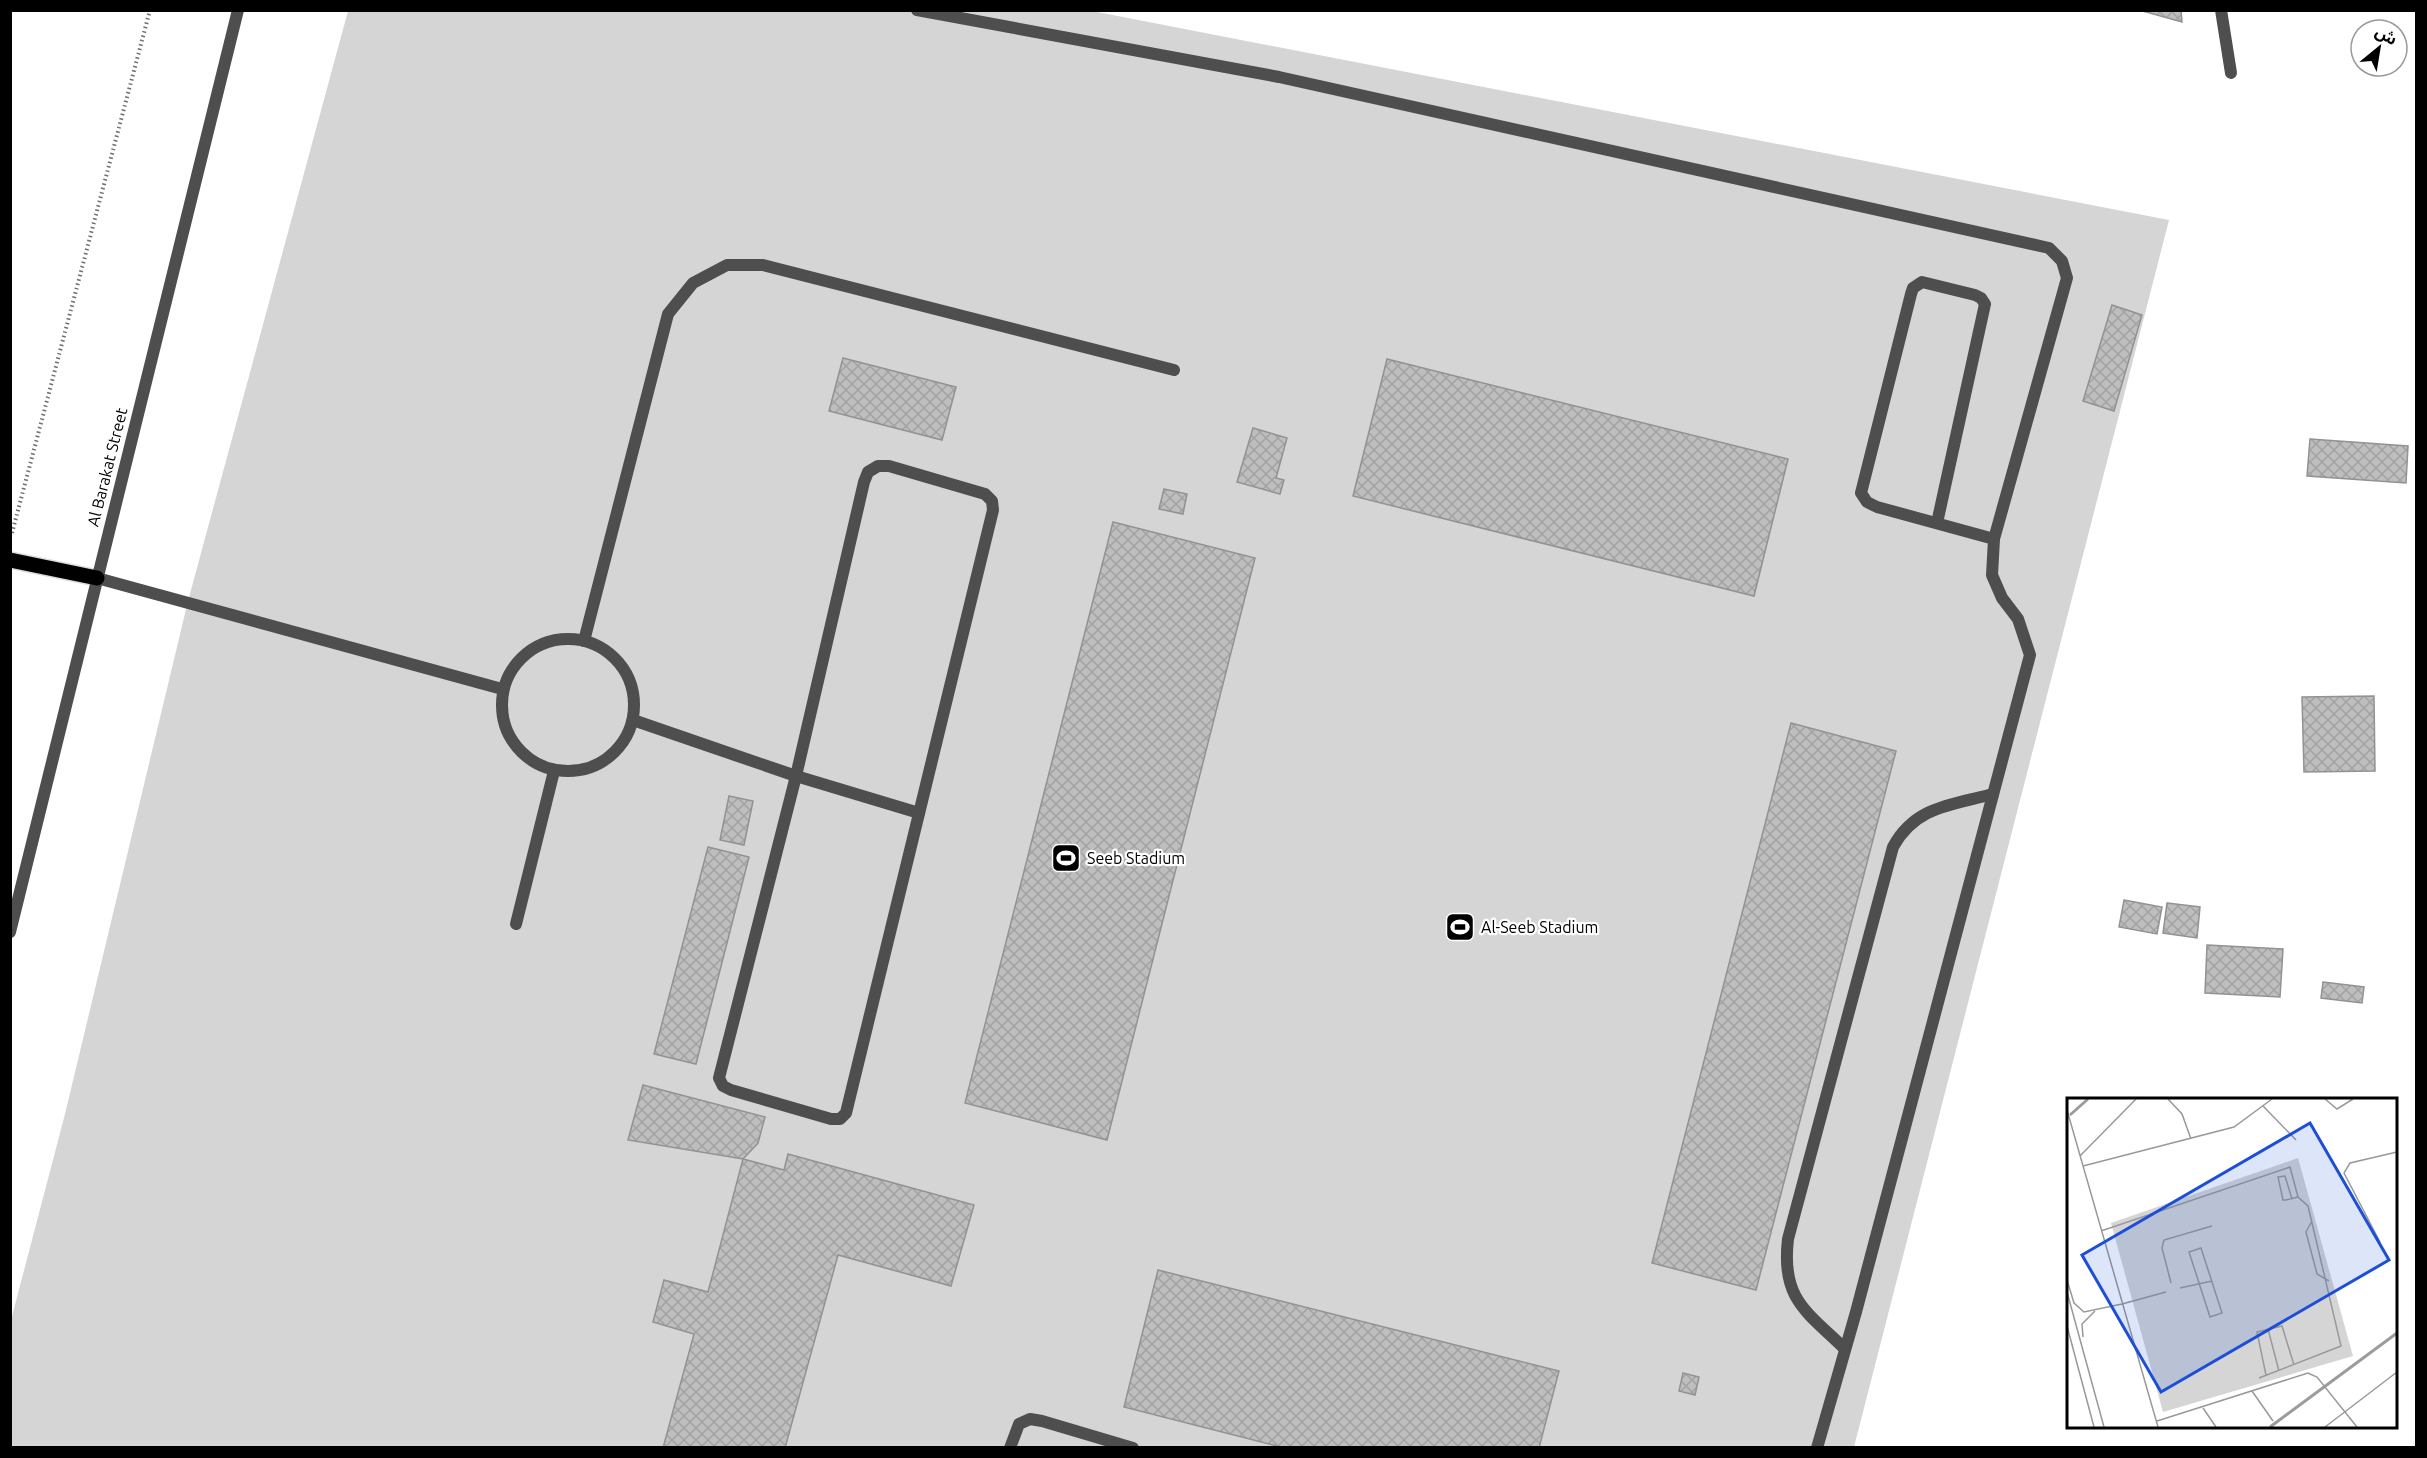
<svg xmlns="http://www.w3.org/2000/svg" width="2427" height="1458" font-family="Ubuntu,'Noto Sans Arabic',sans-serif">
<style>
.grass{fill:#d5d5d5}
.building{fill:url(#building-cross-hatch);stroke:#929292;stroke-width:1.5}
.lines{fill:none;stroke-linecap:round;stroke-linejoin:round}
.primary-casing{stroke:#dbdbdb;stroke-width:18}
.path{stroke:#707070;stroke-width:4;stroke-dasharray:1.5 3;stroke-linecap:butt}
.service{stroke:#4e4e4e;stroke-width:12}
.minor{stroke:#4e4e4e;stroke-width:12}
.tertiary{stroke:#4e4e4e;stroke-width:12}
.primary{stroke:#000;stroke-width:15}
.labels{text-anchor:middle;dominant-baseline:central;stroke-width:4.5;stroke-linejoin:round;paint-order:stroke}
.street-label{font-size:16px;fill:#000;stroke:#fff}
.poi-label{font-size:16px;fill:#000;stroke:#fff;text-anchor:start}
.inset-river{fill:none;stroke:#9c9c9c;stroke-width:3}
.inset-road{fill:none;stroke:#999;stroke-width:1.5}
.view{fill:#1d4ed8;fill-opacity:0.15;stroke:#1d4ed8;stroke-width:3}
.inset-edge{fill:none;stroke:#000;stroke-width:3}
</style>
<defs>
<pattern id="building-cross-hatch" width="8" height="8" patternUnits="userSpaceOnUse" patternTransform="scale(1.5)"><rect width="8" height="8" fill="#bebebe"/><path d="M0 0l8 8M0 8l8-8" fill="none" stroke="#a2a2a2"/></pattern>
</defs>
<rect width="100%" height="100%" fill="#fff"/>
<!-- grass -->
<polygon class="grass" points="348,11 1092,11 2169,220 1854,1447 11,1448 11,1320 65,1114 188,601"/>
<!-- building -->
<g class="building">
<polygon points="2139,10 2181,10 2182,22"/>
<polygon points="2112,305 2142,315 2114,411 2083,401"/>
<polygon points="843,358 956,387 942,440 829,411"/>
<polygon points="1387,359 1788,459 1754,596 1353,496"/>
<polygon points="1253,428 1287,438 1276,478 1284,480 1280,494 1237,482"/>
<polygon points="2310,439 2408,446 2406,483 2307,476"/>
<polygon points="1164,489 1187,494 1183,514 1159,509"/>
<polygon points="1113,522 1255,558 1107,1140 965,1103"/>
<polygon points="2374,696 2375,771 2304,772 2302,697"/>
<polygon points="1791,723 1896,751 1756,1290 1652,1263"/>
<polygon points="729,796 753,801 744,845 720,840"/>
<polygon points="708,847 749,857 696,1064 654,1054"/>
<polygon points="2124,900 2162,907 2157,934 2119,927"/>
<polygon points="2167,903 2200,907 2197,938 2163,933"/>
<polygon points="2207,945 2283,949 2280,997 2205,993"/>
<polygon points="2323,982 2364,987 2362,1003 2321,998"/>
<polygon points="643,1085 765,1117 758,1143 743,1159 628,1140"/>
<polygon points="788,1154 974,1205 951,1286 838,1255 785,1448 663,1448 694,1334 653,1322 664,1280 708,1292 743,1159 784,1170"/>
<polygon points="1158,1270 1559,1371 1539,1448 1285,1448 1124,1407"/>
<polygon points="1683,1373 1699,1377 1695,1395 1679,1391"/>
</g>
<g class="lines">
<!-- primary casing -->
<g class="primary-casing">
<polyline id="primary" points="10,560 97,578"/>
</g>
<!-- path -->
<polyline class="path" points="12,533 150,10"/>
<!-- service -->
<g class="service">
<polyline points="917,10 1279,77 2049,248 2062,261 2067,278 1994,539 1992,575 2002,598 2018,619 2030,655 1856,1312 1817,1448"/>
<polygon points="878,466 889,466 985,494 992,501 993,510 846,1113 840,1119 831,1119 731,1090 723,1086 719,1078 796,776 864,482 868,472"/>
<polyline points="1937,523 1985,304 1981,298 1975,295 1922,282 1913,288 1911,294 1861,493 1867,502 1877,507 1994,539"/>
<polyline points="97,578 502,689"/>
<circle cx="568" cy="705" r="66"/>
<polyline points="584,641 668,314 693,283 727,265 763,265 1174,370"/>
<polyline points="633,720 796,776 919,813"/>
<polyline points="516,924 554,771"/>
<path d="M 1845,1349 C 1806,1311 1781,1299 1788,1239 L 1893,847 C 1915,806 1952,805 1993,794"/>
<polyline points="1010,1448 1019,1424 1030,1419 1042,1421 1133,1448"/>
</g>
<!-- minor -->
<polyline class="minor" points="2221,10 2231,73"/>
<!-- tertiary -->
<polyline class="tertiary" points="10,932 238,10"/>
<!-- primary -->
<use href="#primary" class="primary"/>
</g>
<!-- icons -->
<defs>
<g id="stadium-square" transform="scale(1.5)"><rect x="-9" y="-9" width="18" height="18" rx="4" fill="#000" stroke="#fff"/><path d="M0-5a6.5 5 0 1 0 0 10a6.5 5 0 1 0 0-10ZM-3.5-1.8h7v3.6h-7Z" fill="#fff"/></g>
</defs>
<g fill-rule="evenodd">
<use href="#stadium-square" x="1066" y="858"/>
<use href="#stadium-square" x="1460" y="927"/>
</g>
<g class="labels">
<!-- street labels -->
<g class="street-label">
<text transform="translate(107 467) rotate(-76)">Al Barakat Street</text>
</g>
<!-- poi labels -->
<g class="poi-label">
<text x="1087" y="858">Seeb Stadium</text>
<text x="1481" y="927">Al-Seeb Stadium</text>
</g>
</g>
<!-- overview -->
<g transform="translate(2067 1098)">
<rect width="330" height="330" fill="#fff"/>
<path d="M 231,60 L 286,258 L 96,314 L 44,125 Z" fill="#d5d5d5"/>
<path class="inset-river" d="M 3,17 L 21,1M 203,329 L 330,235"/>
<path class="inset-road" d="M 101,1 L 115,16 L 124,41M 258,1 L 270,11 L 286,1M 196,8 L 229,42M 0,12 L 91,329M 13,58 L 69,1M 16,68 L 167,29 L 205,1M 225,101 L 218,78 L 211,79 L 216,102 L 219,102 L 231,99M 245,123 L 239,134 L 250,176 L 262,183M 34,133 L 223,69 L 231,99 L 241,108 L 274,248 L 192,280M 313,144 L 277,75 L 283,65 L 330,54M 134,150 L 155,215 L 143,219 L 122,154 ZM 0,182 L 7,205 L 17,214 L 55,206M 104,185 L 95,150 L 97,142 L 145,128M 113,190 L 145,183M 0,194 L 37,329M 55,206 L 99,194M 0,228 L 27,329M 201,231 L 212,273M 16,239 L 15,226 L 28,213M 199,277 L 190,234 L 215,228 L 227,267M 185,293 L 206,323M 136,310 L 149,329M 90,323 L 241,275 L 250,279 L 290,329M 258,329 L 330,274"/>
<path class="view" d="M 243,25 L 322,162 L 94,294 L 15,157 Z"/>
<rect width="330" height="330" class="inset-edge"/>
</g>
<!-- border -->
<rect width="2427" height="1458" fill="none" stroke="#000000" stroke-width="24"/>
<!-- north arrow -->
<g transform="translate(2379 48) rotate(30)"><circle r="28" fill="#ffffff" stroke="#999999" stroke-width="1.5"/>
<path d="M0-4.5L10 22L0 15L-10 22Z" fill="#000000"/>
<text y="-9" font-size="16" font-weight="bold" text-anchor="middle" fill="#000000">ش</text>
</g>
</svg>
